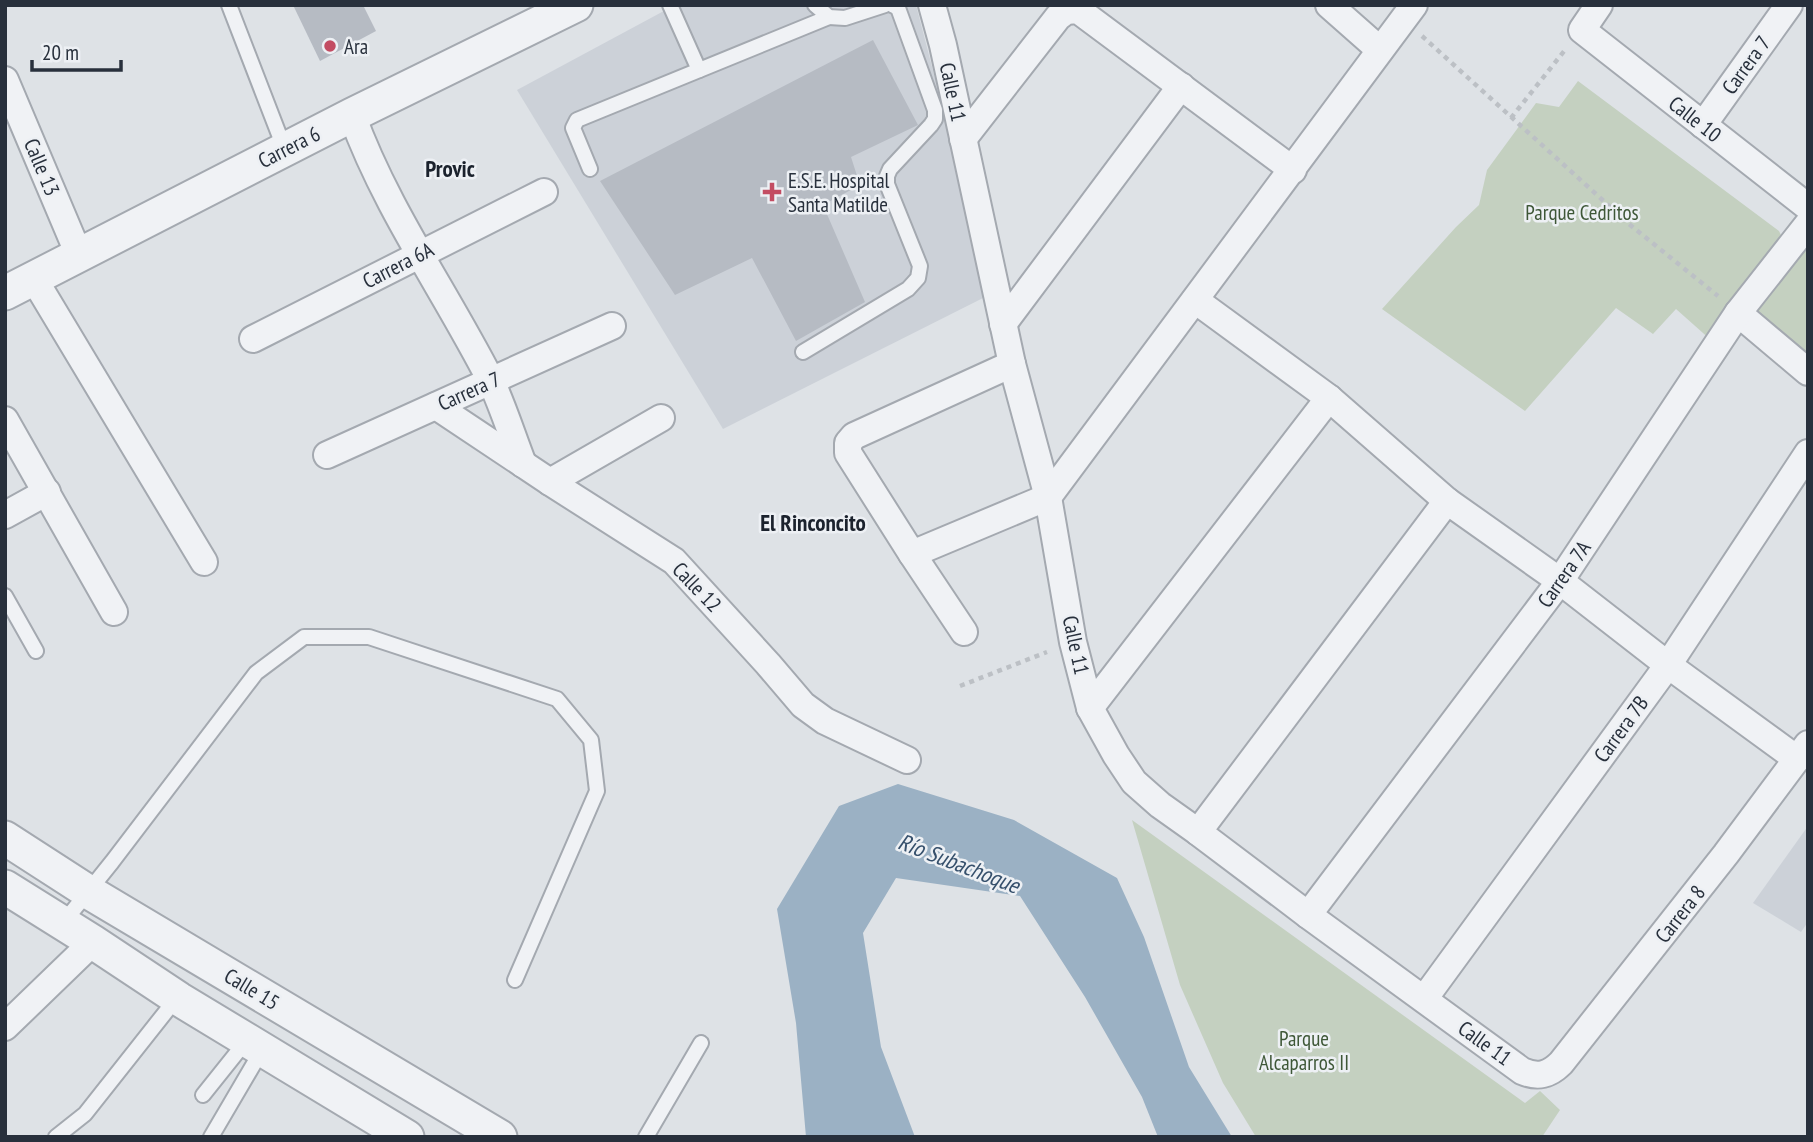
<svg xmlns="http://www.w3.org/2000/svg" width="1813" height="1142" font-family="'PT Sans Narrow',sans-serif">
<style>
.built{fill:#ccd1d8}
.green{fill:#c4d0c0}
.water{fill:#9bb1c4}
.building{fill:#b6bbc3}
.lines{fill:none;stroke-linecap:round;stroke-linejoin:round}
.service-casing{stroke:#a4a9b0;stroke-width:18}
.minor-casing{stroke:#a4a9b0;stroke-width:30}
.tertiary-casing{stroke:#a4a9b0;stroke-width:37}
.path{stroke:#bcc0c5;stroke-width:4.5;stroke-dasharray:5 5;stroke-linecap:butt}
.service{stroke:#f0f2f5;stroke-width:14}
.minor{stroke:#f0f2f5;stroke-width:26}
.tertiary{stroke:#f0f2f5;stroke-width:33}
.poi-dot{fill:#c34c62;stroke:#edf0f4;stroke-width:2.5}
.labels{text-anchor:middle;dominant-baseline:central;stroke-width:5;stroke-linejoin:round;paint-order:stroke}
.poi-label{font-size:21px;fill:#28303c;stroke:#edf0f4;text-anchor:start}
.street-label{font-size:21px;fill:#28303c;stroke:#edf0f4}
.park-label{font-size:21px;fill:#3e5737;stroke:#edf0f4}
.neighbourhood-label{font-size:23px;font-weight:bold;fill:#1b222d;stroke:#edf0f4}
.water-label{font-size:23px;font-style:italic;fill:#36506c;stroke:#edf0f4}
</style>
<rect width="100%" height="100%" fill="#dee2e6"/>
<!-- built -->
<g class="built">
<polygon points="675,5 916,5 991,294 723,429 517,90"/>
<polygon points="1808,826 1808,922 1801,932 1753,903"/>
</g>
<!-- green -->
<g class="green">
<polygon points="1578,81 1779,231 1786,245 1712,341 1676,309 1653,334 1616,308 1525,411 1382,309 1456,227 1479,205 1487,170 1536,103 1559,107"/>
<polygon points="1808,236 1808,364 1746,313"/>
<polygon points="1132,820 1525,1103 1540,1091 1560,1110 1542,1137 1256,1137 1223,1083 1180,985"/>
</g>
<!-- water -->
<polygon class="water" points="898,784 1014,820 1117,878 1144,937 1189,1067 1232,1137 1158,1137 1142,1097 1085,997 1020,896 896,878 863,933 881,1047 915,1137 806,1137 796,1023 777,909 839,806"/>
<!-- building -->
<g class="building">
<polygon points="293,5 363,5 376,31 320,61"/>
<polygon points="873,40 918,125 851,157 860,185 823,205 865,302 796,341 752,258 675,295 600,181"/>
</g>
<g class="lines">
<!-- service casing -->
<g class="service-casing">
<g id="service">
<polyline points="229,5 285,150"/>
<polyline points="670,5 699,70"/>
<polyline points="815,5 829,17 845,18 885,5"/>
<polyline points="590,169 573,128 577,120 829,17"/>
<polyline points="803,352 908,289 918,278 920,266 887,184 887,176 890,169 931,125 935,119 935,110 898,8 892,5"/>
<polyline points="5,596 36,651"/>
<polyline points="63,923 112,862 256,673 304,637 369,637 557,699 591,740 597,791 515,980"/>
<polyline points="203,1095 247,1040"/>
<polyline points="56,1137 85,1114 168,1009 179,999"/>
<polyline points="211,1137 262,1050"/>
<polyline points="646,1137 701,1043"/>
</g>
</g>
<!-- minor casing -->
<g class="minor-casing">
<g id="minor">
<path d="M 932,5 L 943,45 L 1012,364 L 1048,497 L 1073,642 L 1090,708 L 1116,755 L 1134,782 L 1160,805 L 1198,832 L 1308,915 L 1522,1071 C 1538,1078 1549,1075 1561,1063 L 1726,854 L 1808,744"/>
<polyline points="1329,5 1380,50"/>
<polyline points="1599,5 1582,30 1808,207"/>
<polyline points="5,80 79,255"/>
<path d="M 352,115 C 386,209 445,291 490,379 C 503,406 512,436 523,464"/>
<polyline points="1703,125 1789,5"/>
<polyline points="963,139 1058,17 1066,11 1078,10 1293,170"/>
<polyline points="34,279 204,562"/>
<polyline points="1195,300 1329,398 1447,501 1560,581 1668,665 1797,759"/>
<polyline points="1738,313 1808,372"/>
<polyline points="1003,324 1181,86"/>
<polyline points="253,339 544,192"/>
<polyline points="436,406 550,482 674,561 768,664 803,705 825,721 907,760"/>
<polyline points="5,420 114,612"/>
<polyline points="327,455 612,326"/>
<polyline points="550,482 661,418"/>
<polyline points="5,515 47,492"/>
<polyline points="912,554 1048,497 1414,5"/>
<polyline points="964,632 912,554 848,453 848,443 854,436 1012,364"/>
<polyline points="1090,708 1329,398"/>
<polyline points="1198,832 1447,501"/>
<polyline points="1308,915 1560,581 1738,313 1808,224"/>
<polyline points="1424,999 1668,665 1808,453"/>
<polyline points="5,1027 93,942"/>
</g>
</g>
<!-- tertiary casing -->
<g class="tertiary-casing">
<g id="tertiary">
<polyline points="5,293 352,115 576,5"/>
<polyline points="5,838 87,891 500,1137"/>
<polyline points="5,887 93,942 179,999 407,1137"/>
</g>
</g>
<!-- path -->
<g class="path">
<polyline points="1422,36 1629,224 1718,296"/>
<polyline points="1511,118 1565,50"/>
<polyline points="960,686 1047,652"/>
</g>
<!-- service -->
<use href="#service" class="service"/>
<!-- minor -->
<use href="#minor" class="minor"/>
<!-- tertiary -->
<use href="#tertiary" class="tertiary"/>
</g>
<!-- markers -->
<g class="poi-dot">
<circle cx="330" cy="46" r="7"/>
<path d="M768.5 181.5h7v7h7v7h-7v7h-7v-7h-7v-7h7z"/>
</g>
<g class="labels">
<!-- poi labels -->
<g class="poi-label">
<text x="344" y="46">Ara</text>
<text x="788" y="180">E.S.E. Hospital<tspan x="788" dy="24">Santa Matilde</tspan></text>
</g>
<!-- street labels -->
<g class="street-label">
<text transform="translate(1746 65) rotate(-54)">Carrera 7</text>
<text transform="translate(953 92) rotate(78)">Calle 11</text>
<text transform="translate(1695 119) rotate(38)">Calle 10</text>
<text transform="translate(289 147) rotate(-27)">Carrera 6</text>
<text transform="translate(42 167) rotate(67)">Calle 13</text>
<text transform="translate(398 265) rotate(-27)">Carrera 6A</text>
<text transform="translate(469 391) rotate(-24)">Carrera 7</text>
<text transform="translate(1564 574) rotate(-55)">Carrera 7A</text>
<text transform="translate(697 587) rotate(46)">Calle 12</text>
<text transform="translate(1076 645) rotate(78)">Calle 11</text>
<text transform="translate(1621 729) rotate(-54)">Carrera 7B</text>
<text transform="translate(1680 914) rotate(-52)">Carrera 8</text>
<text transform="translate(252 989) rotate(31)">Calle 15</text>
<text transform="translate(1485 1043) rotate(36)">Calle 11</text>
</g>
<!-- park labels -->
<g class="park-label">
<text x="1582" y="212">Parque Cedritos</text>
<text x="1304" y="1038">Parque<tspan x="1304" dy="24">Alcaparros II</tspan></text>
</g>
<!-- neighbourhood labels -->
<g class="neighbourhood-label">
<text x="450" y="168">Provic</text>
<text x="813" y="522">El Rinconcito</text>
</g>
<!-- water labels -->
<g class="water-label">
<text transform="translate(959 863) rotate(21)">Río Subachoque</text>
</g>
</g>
<!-- border -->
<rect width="1813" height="1142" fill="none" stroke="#28303c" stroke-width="14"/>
<!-- scale -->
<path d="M32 60v10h89v-10" fill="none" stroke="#28303c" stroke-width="3.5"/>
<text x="42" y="60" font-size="21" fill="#28303c" stroke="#edf0f4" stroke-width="5" paint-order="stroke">20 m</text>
</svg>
